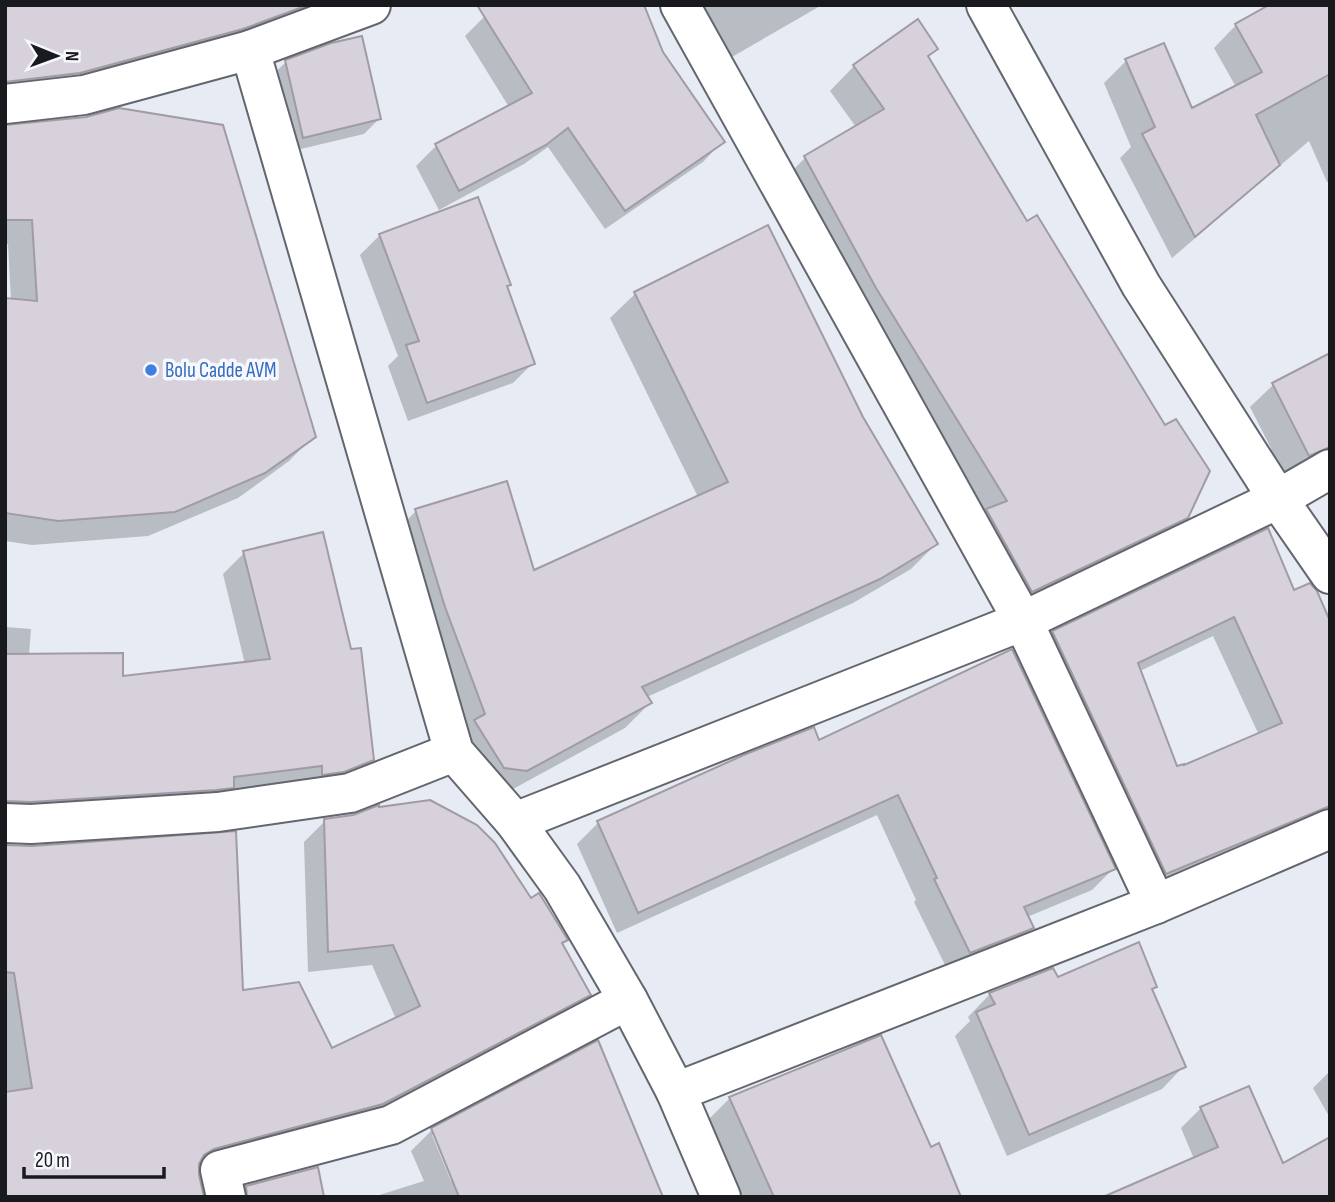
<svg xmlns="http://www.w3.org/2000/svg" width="1335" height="1202" font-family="'Sofia Sans Condensed',sans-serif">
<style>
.shadow{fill:#0003;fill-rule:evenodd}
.building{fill:#d6d1da;stroke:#a09ba4;stroke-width:2;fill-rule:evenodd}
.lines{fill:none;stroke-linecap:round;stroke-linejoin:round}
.street-casing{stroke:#63666e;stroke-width:42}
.street{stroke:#fff;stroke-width:38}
.shop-dot{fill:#3f7fe0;stroke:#f6f8fe;stroke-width:2.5}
.labels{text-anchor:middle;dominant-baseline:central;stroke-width:7;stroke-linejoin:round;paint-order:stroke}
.shop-label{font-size:21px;fill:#366cbe;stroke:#f6f8fe;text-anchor:start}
</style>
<rect width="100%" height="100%" fill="#e7ebf4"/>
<!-- shadow -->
<g class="shadow">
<polygon points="5,5 313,5 293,25 5,103"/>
<polygon points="685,5 822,5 718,65"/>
<polygon points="1330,5 1330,181 1327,182 1309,141 1172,258 1120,158 1131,147 1104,83 1126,61 1191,111 1236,87 1214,48 1236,25"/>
<polygon points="485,16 661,53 722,142 703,162 605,229 548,147 524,164 439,210 416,166 436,146 509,107 465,36"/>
<polygon points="936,49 927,57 1026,224 1164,427 1186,517 1161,542 1008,615 781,182 805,158 856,127 830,91 854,66"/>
<polygon points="286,62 379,119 364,134 288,152 270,77"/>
<polygon points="5,127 314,436 289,461 238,498 148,536 32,545 5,541 5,300 11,300 8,244 5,244"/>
<polygon points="380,235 509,285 506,287 533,363 513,383 408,421 388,366 398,356 360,255"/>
<polygon points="636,293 936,544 911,569 853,603 647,697 650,703 625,728 500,796 479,793 391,536 416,511 533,572 698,497 610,318"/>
<polygon points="1330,355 1330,483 1285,476 1250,407 1273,385"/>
<polygon points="244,553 372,760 351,781 5,822 5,627 31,629 29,655 121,678 245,664 223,574"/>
<path d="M 1293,592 L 1330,624 L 1330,816 L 1146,893 L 1033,653 L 1053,633 ZM 1213,636 L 1259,735 L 1176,769 L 1140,671 Z"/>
<polygon points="818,743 1113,869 1092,890 1027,917 1032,928 1011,949 949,973 914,902 916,900 877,815 617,933 577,844 598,823"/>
<polygon points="325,821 530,900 565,940 561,944 589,994 568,1015 360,1125 197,1168 5,1197 5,847 331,1050 396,1019 372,965 308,972 304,842"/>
<polygon points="1155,986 1151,990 1184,1066 1162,1089 1007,1156 955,1036 970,1021 968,1017 990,994"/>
<polygon points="1330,1071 1330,1118 1313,1088"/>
<polygon points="730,1098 931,1149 960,1197 742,1197 708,1120"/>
<polygon points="1201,1108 1282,1165 1330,1197 1194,1159 1181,1128"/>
<path d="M 432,1130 L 661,1197 L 373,1197 L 424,1181 L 411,1151 ZM 432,1135 L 436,1135 L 454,1179 L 451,1181 Z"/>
</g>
<!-- building -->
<g class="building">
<polygon points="5,5 308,5 243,29 80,73 5,82"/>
<polygon points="477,5 644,5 663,52 725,142 625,211 568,128 546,145 459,191 435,144 532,93"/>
<polygon points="1269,5 1330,5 1330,74 1256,115 1280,165 1195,237 1142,134 1155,127 1125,59 1164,43 1192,108 1262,72 1235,24"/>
<polygon points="918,19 938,49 928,56 1027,221 1037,215 1165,425 1176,419 1210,471 1188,518 1032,592 986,509 1007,501 876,288 804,156 884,109 853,65"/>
<polygon points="362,36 381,119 303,138 285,60 331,43"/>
<polygon points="119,108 223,125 316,437 265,473 175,512 58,521 5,513 5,298 37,301 32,220 5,220 5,125 86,117"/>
<polygon points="478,197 511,285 507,286 535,364 427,403 406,345 419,341 379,234"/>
<polygon points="768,225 863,417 938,544 880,579 642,687 652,703 527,771 504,768 474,720 485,714 445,607 415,509 507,481 534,570 728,482 634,292"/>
<polygon points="1330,353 1330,447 1309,456 1272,383"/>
<path d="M 1268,528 L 1294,590 L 1310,583 L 1317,591 L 1330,621 L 1330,806 L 1166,874 L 1052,631 ZM 1234,617 L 1282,723 L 1184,765 L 1184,764 L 1177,766 L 1138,663 Z"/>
<polygon points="323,532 351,649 361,648 374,760 344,772 322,775 322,766 234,777 234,788 216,790 31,802 5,801 5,654 123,653 123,676 270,659 243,551"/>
<polygon points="1012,649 1116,869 1024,907 1034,928 970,953 934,879 937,878 898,795 638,913 597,821 746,754 814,727 819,740"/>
<polygon points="430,800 477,825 495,843 531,898 539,893 568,940 562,943 591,995 383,1104 214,1149 204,1155 199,1164 199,1175 204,1197 5,1197 5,1092 32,1088 14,973 5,972 5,845 32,846 236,831 243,990 299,982 332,1048 420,1006 393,945 328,952 324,819 353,815 379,805 379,807"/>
<polygon points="1139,942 1157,987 1152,989 1186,1067 1029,1135 976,1012 995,1004 989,993 1053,968 1058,977"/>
<polygon points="881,1035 931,1147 939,1143 961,1197 774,1197 729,1097"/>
<polygon points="598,1040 663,1197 459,1197 431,1128"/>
<polygon points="1249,1086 1283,1163 1330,1137 1330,1197 1103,1197 1218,1147 1200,1107"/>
<polygon points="318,1167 324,1197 247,1197 246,1186"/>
</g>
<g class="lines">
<!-- street casing -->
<g class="street-casing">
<g id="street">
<polyline points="680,5 1023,621 1156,904"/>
<polyline points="986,5 1141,285 1278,499 1330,574"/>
<polyline points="250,50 454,752 515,822 562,887 628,1000 676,1092 721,1197"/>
<polyline points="5,104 84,95 250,50 371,5"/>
<polyline points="515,822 1023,621 1278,499 1330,469"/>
<polyline points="5,823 31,824 218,812 350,793 454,752"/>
<polyline points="676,1092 1156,904 1330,829"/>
<polyline points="226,1197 220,1170 391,1125 628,1000"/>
</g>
</g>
<!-- street -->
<use href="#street" class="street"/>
</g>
<!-- markers -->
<circle class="shop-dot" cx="151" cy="370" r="7"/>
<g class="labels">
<!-- shop labels -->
<g class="shop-label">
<text x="165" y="370">Bolu Cadde AVM</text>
</g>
</g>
<!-- border -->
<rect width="1335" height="1202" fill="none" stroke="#191a1e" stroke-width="14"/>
<!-- north arrow -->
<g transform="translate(56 56) rotate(91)" stroke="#f6f8fe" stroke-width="5" paint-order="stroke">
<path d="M0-5L12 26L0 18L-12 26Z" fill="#191a1e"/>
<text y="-10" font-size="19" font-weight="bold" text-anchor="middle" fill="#191a1e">N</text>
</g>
<!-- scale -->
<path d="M24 1167v10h140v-10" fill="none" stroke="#191a1e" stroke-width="3.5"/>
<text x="35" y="1167" font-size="21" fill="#191a1e" stroke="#f6f8fe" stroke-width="5" paint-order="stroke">20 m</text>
</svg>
